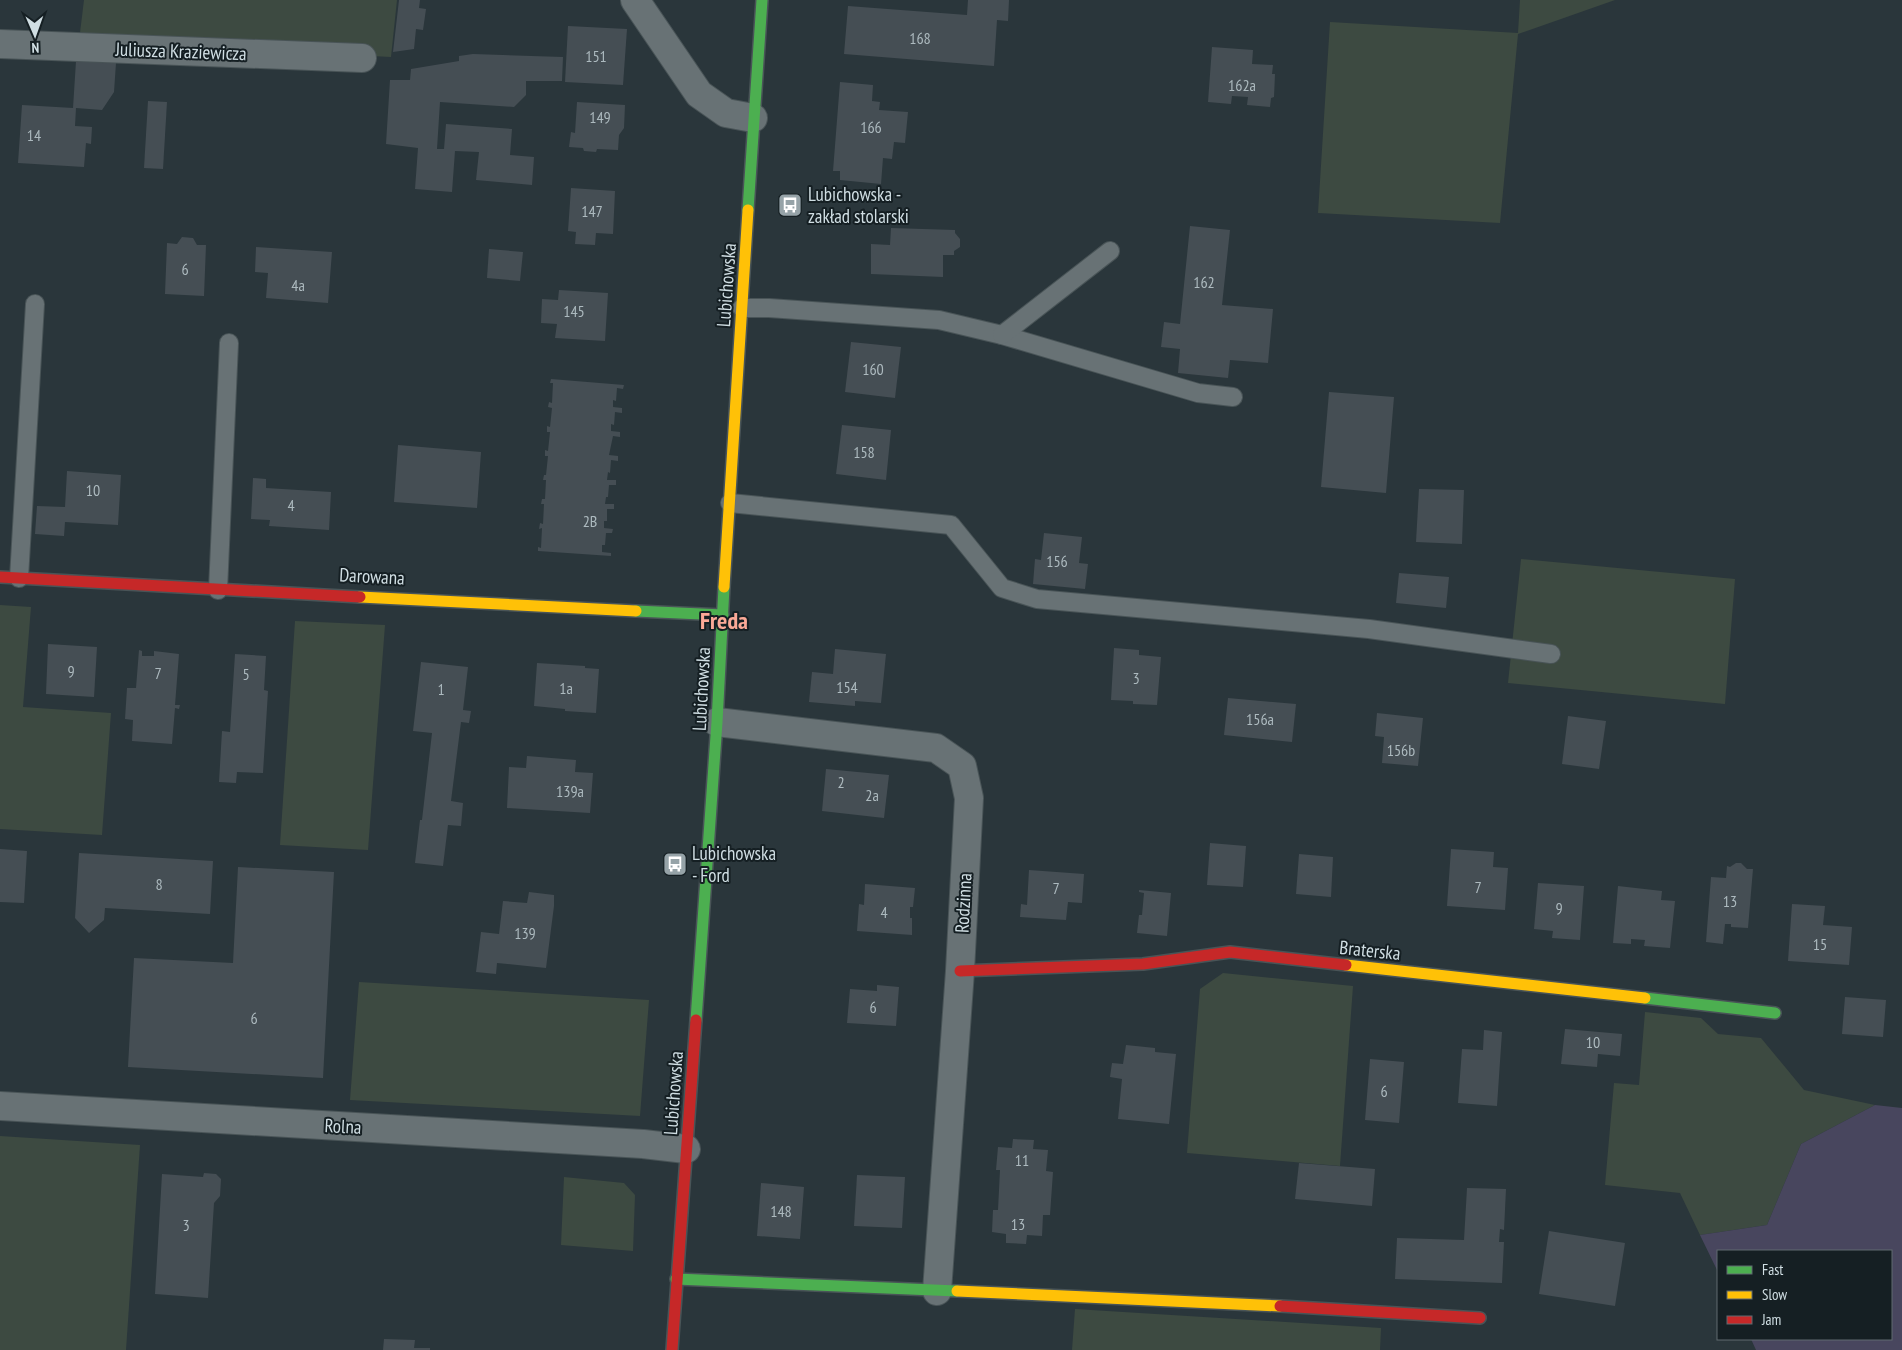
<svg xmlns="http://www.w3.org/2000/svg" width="1902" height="1350" font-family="'PT Sans Narrow',sans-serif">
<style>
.green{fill:#3d4a41}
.water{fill:#48465e}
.building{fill:#454e54}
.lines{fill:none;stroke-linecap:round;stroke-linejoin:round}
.lane-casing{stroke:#495457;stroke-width:20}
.street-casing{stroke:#495457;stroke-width:30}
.fast-casing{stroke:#495457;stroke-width:14}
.slow-casing{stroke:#495457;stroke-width:14}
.jam-casing{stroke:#495457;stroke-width:14}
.lane{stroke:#687275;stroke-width:18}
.street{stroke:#687275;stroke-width:28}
.fast{stroke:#4caf50;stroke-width:11}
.slow{stroke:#ffc107;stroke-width:11}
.jam{stroke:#c62828;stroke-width:11}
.labels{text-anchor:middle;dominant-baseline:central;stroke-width:4;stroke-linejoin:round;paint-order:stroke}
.number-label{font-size:16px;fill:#adbabf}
.street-label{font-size:19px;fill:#d0dee3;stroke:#151f23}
.poi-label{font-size:19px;fill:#d0dee3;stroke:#151f23;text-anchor:start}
.district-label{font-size:24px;font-weight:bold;fill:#fba997;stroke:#151f23}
</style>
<rect width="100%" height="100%" fill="#2a363b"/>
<!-- green -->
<g class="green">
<polygon points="84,0 397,0 391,57 79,41"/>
<polygon points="1520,0 1615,0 1518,34 1500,223 1318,213 1330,22 1518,33"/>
<polygon points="1521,559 1735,579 1725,704 1508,683"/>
<polygon points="0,605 31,607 23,707 111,713 102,835 0,829"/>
<polygon points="295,621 385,625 368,850 280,845"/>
<polygon points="1223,973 1353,986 1340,1166 1187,1153 1200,989"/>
<polygon points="359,982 649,1000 640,1116 350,1100"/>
<polygon points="1645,1012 1701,1018 1718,1034 1761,1038 1804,1090 1875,1105 1801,1144 1767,1225 1700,1235 1680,1193 1605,1185 1614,1083 1639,1085"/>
<polygon points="0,1136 140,1145 126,1350 0,1350"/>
<polygon points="564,1177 624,1183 635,1195 633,1251 561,1245"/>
<polygon points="1075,1309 1381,1328 1380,1350 1072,1350"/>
</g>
<!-- water -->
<polygon class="water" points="1875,1105 1902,1108 1902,1350 1756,1350 1751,1339 1891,1339 1891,1251 1718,1251 1718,1272 1700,1235 1767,1225 1801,1144"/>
<!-- building -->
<g class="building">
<polygon points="399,0 420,0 419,8 426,9 423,30 416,29 414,49 393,52"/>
<polygon points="968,0 1009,0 1008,21 997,20 994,66 844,54 848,6 967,15"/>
<polygon points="568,26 627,29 623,85 565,82"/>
<polygon points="1212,47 1253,50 1252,64 1273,65 1272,74 1275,74 1274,97 1271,98 1270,107 1247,105 1248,97 1232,96 1231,104 1208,102"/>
<polygon points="473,54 563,57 562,81 526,81 526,95 514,107 440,102 437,149 444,149 446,124 512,129 510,155 534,157 532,185 476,180 479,152 455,151 452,192 415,189 418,148 386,144 390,80 410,80 411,69 459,61 459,56"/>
<polygon points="76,61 116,63 114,92 102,110 76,108 75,126 92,127 91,144 86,143 84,167 18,163 22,105 73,108"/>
<polygon points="840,82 873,85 872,101 880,102 879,110 908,112 905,143 894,142 892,159 883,158 881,184 840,180 840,171 833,171"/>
<polygon points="148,101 167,102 163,169 144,168"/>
<polygon points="577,102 625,105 624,128 619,135 618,150 597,149 596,152 584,151 583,148 569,147 571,132 575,133"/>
<polygon points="571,188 615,191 613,234 596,233 595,245 575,244 576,232 568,231"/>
<polygon points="1190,226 1230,230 1222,305 1273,309 1268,363 1230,360 1228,378 1178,373 1180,349 1161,347 1164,322 1180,324"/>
<polygon points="891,228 955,230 955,233 960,239 960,247 954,251 954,255 943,255 943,277 871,274 871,244 890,245"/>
<polygon points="182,237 193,238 197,245 206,245 204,296 165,294 167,243 177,244"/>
<polygon points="256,247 332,252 328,303 266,298 268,273 255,272"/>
<polygon points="489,249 523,252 520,281 487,278"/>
<polygon points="559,290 608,293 605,341 555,338 557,324 541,323 542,299 558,300"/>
<polygon points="851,342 901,347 895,398 845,392"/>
<polygon points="551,379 624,385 623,389 617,388 616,401 613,400 613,407 622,408 622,413 615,412 614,425 611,424 611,431 620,432 620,437 613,436 609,455 618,456 618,461 611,460 610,473 608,472 607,480 616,480 616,485 609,485 608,497 606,497 605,504 614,504 614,509 607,509 607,521 604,521 604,528 613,529 612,533 606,533 605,545 602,545 602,552 611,553 611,556 538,551 538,547 541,548 542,528 539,529 540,523 543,524 544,504 541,504 542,499 545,499 546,480 543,480 544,475 546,475 548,456 545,456 545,450 548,451 550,432 547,432 547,426 550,427 552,408 548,407 549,402 552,403 553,383 550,383"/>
<polygon points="1329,392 1394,397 1386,493 1321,487"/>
<polygon points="842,425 891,430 886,480 836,474"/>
<polygon points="398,445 481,452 477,508 394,502"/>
<polygon points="67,471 121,475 118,525 65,522 64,536 35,534 37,506 65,507"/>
<polygon points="253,478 266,479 266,488 331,492 329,530 269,526 270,520 251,519"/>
<polygon points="1419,489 1464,490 1462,544 1416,542"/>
<polygon points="1044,533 1082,537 1079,563 1088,564 1085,589 1033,584 1035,559 1041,560"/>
<polygon points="1399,573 1449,577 1446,608 1396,603"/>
<polygon points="48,644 97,647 94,697 46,694"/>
<polygon points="1114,648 1139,650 1139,655 1161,657 1157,705 1133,704 1133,701 1111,700"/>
<polygon points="835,649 886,654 881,703 855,701 855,706 809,702 812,672 833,674"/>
<polygon points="139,650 142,651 142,656 154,656 154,651 179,654 175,705 180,705 179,709 175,708 172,744 132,741 133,720 125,719 127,688 136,688"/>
<polygon points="235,654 266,656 264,690 268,691 263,773 237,772 236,783 219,782 222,731 230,732"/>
<polygon points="421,662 468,667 463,710 471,711 469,723 461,722 451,801 463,803 461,826 448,825 443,866 415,863 420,820 422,820 432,733 413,731"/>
<polygon points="537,663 585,666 585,668 599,669 596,713 565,711 565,709 534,706"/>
<polygon points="1228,698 1296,704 1292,742 1224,735"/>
<polygon points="1377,713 1423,718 1418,766 1382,763 1384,737 1375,736"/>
<polygon points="1568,716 1606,721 1599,769 1562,764"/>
<polygon points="527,756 576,760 575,772 593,773 590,813 507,808 509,767 526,768"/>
<polygon points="826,769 889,775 884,818 822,811"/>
<polygon points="1210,843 1246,846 1243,887 1207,885"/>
<polygon points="0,849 27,851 24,903 0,902"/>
<polygon points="1451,849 1494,852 1493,867 1508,868 1505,910 1447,906"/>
<polygon points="79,853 213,861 210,914 105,908 104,920 89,933 75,918"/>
<polygon points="1299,854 1333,857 1331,897 1296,894"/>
<polygon points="1736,863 1741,863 1747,869 1753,869 1748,928 1731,927 1731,924 1725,924 1723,944 1706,942 1711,877 1726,878 1727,866 1730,867"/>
<polygon points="238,867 334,872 323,1078 128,1067 134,958 233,963"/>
<polygon points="1029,870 1084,874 1082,903 1068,902 1066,920 1020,917 1021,904 1027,905"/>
<polygon points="1538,883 1584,886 1580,940 1552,938 1553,931 1534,929"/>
<polygon points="865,884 915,888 913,907 910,907 910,918 912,918 912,935 857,931 859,904 864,905"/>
<polygon points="1618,886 1662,891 1661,900 1675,901 1670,948 1644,946 1645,940 1631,939 1631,944 1613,943"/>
<polygon points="1139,890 1171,893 1167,936 1137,933 1139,915 1142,915 1144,893 1139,892"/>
<polygon points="529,892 554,895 554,906 546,968 497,963 496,974 476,972 481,932 499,934 503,901 527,903"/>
<polygon points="1792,904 1825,906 1823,925 1852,927 1849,965 1788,961"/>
<polygon points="877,985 899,987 896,1026 847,1023 850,989 877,991"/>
<polygon points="1845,997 1886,1000 1883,1037 1842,1034"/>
<polygon points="1565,1029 1622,1034 1620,1056 1598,1054 1597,1067 1561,1064"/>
<polygon points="1484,1030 1502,1032 1497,1106 1458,1103 1462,1049 1483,1050"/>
<polygon points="1126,1045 1155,1048 1155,1052 1176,1054 1169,1124 1118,1119 1122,1079 1110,1077 1112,1063 1123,1064"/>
<polygon points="1370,1059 1404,1062 1399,1123 1365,1120"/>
<polygon points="1013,1139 1034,1140 1033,1149 1048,1150 1046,1171 1053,1172 1050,1215 1043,1215 1042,1236 1027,1235 1026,1244 1006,1243 1006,1234 992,1232 993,1210 998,1210 1000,1170 996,1170 998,1147 1012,1148"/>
<polygon points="1299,1163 1375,1169 1372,1206 1295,1199"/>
<polygon points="204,1173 216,1174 221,1179 220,1196 214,1203 208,1298 155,1294 162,1174 203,1177"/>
<polygon points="857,1175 905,1177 902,1228 854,1226"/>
<polygon points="761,1183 804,1187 800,1239 757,1236"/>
<polygon points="1467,1188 1506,1189 1504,1230 1500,1229 1499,1242 1504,1242 1502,1283 1395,1279 1397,1238 1464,1240"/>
<polygon points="1549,1231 1625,1243 1615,1306 1539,1294"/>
<polygon points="384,1339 415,1340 414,1348 430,1348 430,1350 383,1350"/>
</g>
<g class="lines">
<!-- lane casing -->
<g class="lane-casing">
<g id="lane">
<polyline points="742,308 769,308 939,320 1002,335 1198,393 1233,397"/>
<polyline points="1002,335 1110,251"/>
<polyline points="730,503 951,525 1002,588 1037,599 1369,629 1551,654"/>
<polyline points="19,578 35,304"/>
<polyline points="218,590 229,343"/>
</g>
</g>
<!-- street casing -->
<g class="street-casing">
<g id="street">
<polyline points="635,0 699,94 726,113 753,118"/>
<polyline points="0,44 362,58"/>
<polyline points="717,722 936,748 962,766 969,798 960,971 937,1291"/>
<polyline points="0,1106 643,1144 686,1149"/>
</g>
</g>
<!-- fast casing -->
<g class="fast-casing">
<g id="fast">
<polyline points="748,210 762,0"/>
<polyline points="636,611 723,615"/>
<polyline points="1645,998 1775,1013"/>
<polyline points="696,1020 717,722 724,587"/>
<polyline points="676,1279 957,1291"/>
</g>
</g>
<!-- slow casing -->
<g class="slow-casing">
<g id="slow">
<polyline points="724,587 748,210"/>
<polyline points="360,597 636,611"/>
<polyline points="1346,965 1645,998"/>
<polyline points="957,1291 1280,1306"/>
</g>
</g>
<!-- jam casing -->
<g class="jam-casing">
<g id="jam">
<polyline points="0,577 360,597"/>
<polyline points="960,971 1143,964 1230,952 1346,965"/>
<polyline points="1280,1306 1480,1318"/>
<polyline points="672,1350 696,1020"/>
</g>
</g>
<!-- lane -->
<use href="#lane" class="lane"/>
<!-- street -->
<use href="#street" class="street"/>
<!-- fast -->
<use href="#fast" class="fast"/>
<!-- slow -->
<use href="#slow" class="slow"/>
<!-- jam -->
<use href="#jam" class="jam"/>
</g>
<!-- icons -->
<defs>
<g id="bus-square" transform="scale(1.25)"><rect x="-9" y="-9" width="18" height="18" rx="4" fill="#96a3a8" stroke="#151f23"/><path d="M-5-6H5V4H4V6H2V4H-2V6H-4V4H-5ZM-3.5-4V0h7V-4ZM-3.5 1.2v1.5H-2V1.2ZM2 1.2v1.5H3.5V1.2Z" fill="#fff"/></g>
</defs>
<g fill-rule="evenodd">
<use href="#bus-square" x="790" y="205"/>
<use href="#bus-square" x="675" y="864"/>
</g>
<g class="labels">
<!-- number labels -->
<g class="number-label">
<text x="920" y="38">168</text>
<text x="596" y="56">151</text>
<text x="1242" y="85">162a</text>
<text x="600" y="117">149</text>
<text x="871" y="127">166</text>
<text x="34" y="135">14</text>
<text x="592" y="211">147</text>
<text x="185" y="269">6</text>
<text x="1204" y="282">162</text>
<text x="298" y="285">4a</text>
<text x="574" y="311">145</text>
<text x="873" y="369">160</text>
<text x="864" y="452">158</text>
<text x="93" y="490">10</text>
<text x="291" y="505">4</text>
<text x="590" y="521">2B</text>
<text x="1057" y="561">156</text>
<text x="71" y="671">9</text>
<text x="158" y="673">7</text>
<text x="246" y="674">5</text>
<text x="1136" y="678">3</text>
<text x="847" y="687">154</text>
<text x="566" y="688">1a</text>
<text x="441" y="689">1</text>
<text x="1260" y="719">156a</text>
<text x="1401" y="750">156b</text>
<text x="841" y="782">2</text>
<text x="570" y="791">139a</text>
<text x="872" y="795">2a</text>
<text x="159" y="884">8</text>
<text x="1478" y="887">7</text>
<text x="1056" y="888">7</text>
<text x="1730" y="901">13</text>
<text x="1559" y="908">9</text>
<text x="884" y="912">4</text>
<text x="525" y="933">139</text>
<text x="1820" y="944">15</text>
<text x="873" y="1007">6</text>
<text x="254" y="1018">6</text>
<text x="1593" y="1042">10</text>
<text x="1384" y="1091">6</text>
<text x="1022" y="1160">11</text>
<text x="781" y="1211">148</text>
<text x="1018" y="1224">13</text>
<text x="186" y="1225">3</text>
</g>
<!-- street labels -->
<g class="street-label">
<text transform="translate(181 51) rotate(2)">Juliusza Kraziewicza</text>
<text transform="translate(726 285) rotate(-86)">Lubichowska</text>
<text transform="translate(372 576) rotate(3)">Darowana</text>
<text transform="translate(701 689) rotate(-87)">Lubichowska</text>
<text transform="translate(963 903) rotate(-87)">Rodzinna</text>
<text transform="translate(1370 950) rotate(6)">Braterska</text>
<text transform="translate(673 1093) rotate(-86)">Lubichowska</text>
<text transform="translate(343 1126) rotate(3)">Rolna</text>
</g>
<!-- poi labels -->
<g class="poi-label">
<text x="808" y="194">Lubichowska -<tspan x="808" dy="22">zakład stolarski</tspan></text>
<text x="692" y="853">Lubichowska<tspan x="692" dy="22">- Ford</tspan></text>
</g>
<!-- district labels -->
<g class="district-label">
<text x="724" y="620">Freda</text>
</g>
</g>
<!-- legend -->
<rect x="1717" y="1250" width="175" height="90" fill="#151f23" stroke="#606b70"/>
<rect x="1727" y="1266" width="25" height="8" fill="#4caf50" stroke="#606b70"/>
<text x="1762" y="1275" font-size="15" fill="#d0dee3">Fast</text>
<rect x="1727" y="1291" width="25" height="8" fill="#ffc107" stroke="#606b70"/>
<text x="1762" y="1300" font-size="15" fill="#d0dee3">Slow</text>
<rect x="1727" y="1316" width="25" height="8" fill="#c62828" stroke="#606b70"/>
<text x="1762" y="1325" font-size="15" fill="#d0dee3">Jam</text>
<!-- north arrow -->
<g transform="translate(35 35) rotate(178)" stroke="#151f23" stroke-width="4" paint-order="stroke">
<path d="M0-4L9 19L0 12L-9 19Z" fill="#d0dee3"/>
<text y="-8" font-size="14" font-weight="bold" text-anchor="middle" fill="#d0dee3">N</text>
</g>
</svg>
